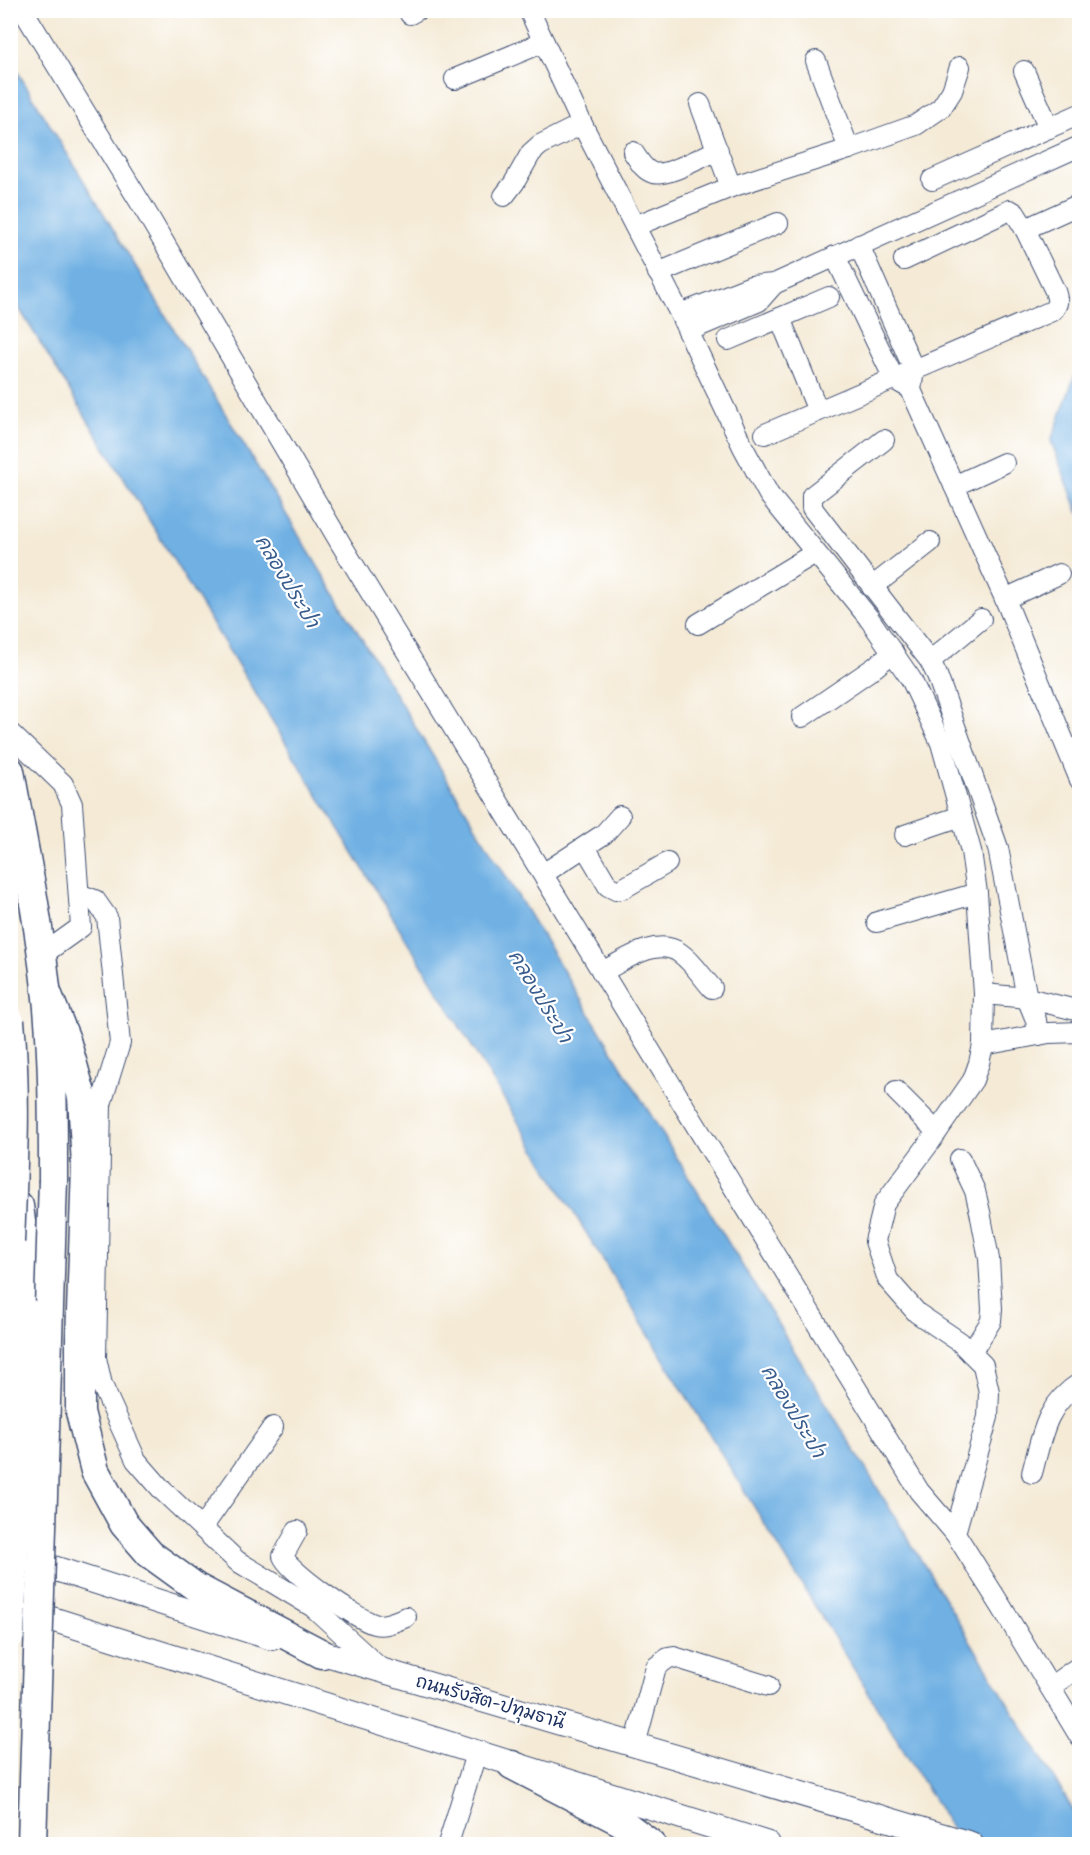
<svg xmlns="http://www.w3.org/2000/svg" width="1090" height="1855" font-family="Kalam,'Playpen Sans Thai',sans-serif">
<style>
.water{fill:#6fb0e3;stroke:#4570a0;stroke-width:1.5}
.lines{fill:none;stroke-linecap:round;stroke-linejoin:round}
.minor-casing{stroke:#3c4b70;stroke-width:22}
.major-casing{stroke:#3c4b70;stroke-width:26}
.highway-casing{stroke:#3c4b70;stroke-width:31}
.minor{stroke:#fff;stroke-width:20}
.major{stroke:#fff;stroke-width:24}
.highway{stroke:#fff;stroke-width:28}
.highway-bridge-casing{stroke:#3c4b70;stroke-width:31;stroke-linecap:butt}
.highway-bridge{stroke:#fff;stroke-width:28}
.labels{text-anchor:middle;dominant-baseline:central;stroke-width:4.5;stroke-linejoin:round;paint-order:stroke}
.street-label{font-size:18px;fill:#1b2f5e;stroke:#fff}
.water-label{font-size:20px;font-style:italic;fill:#385c8d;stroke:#fff}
</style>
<rect width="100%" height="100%" fill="#fff"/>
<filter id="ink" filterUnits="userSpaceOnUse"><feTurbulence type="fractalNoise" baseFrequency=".0167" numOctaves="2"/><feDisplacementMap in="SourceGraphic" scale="12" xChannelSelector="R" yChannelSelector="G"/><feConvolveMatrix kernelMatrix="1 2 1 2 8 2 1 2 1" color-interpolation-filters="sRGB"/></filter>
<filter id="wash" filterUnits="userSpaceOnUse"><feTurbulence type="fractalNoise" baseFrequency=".008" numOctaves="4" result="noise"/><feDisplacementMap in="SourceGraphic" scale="24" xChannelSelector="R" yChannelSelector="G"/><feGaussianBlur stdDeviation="1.35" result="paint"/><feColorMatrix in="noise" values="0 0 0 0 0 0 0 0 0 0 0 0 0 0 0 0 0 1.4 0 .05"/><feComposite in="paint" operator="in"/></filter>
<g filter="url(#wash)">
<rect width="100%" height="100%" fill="#f4ead6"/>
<!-- water -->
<g class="water">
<polygon points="11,61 1079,1820 1079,1844 961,1844 11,295"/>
<polygon points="1079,364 1079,514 1051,441"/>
</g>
</g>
<g filter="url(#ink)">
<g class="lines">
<!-- minor casing -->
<g class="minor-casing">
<g id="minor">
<polyline points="23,10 146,212 341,544 919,1491 955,1533"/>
<polyline points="529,10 582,124 680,314 743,447 769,495 868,617 911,679 941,743 971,851 977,893 984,994 983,1045 979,1063 973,1080 930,1142 884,1204 875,1241 888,1280 917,1313 960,1342 983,1365 989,1392 988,1417 955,1533 1001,1606 1080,1737"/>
<polyline points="410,14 417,10"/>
<polyline points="816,61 849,149"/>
<polyline points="1024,71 1049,128"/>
<polyline points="455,79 544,42"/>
<polyline points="700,104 731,187"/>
<path d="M 633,152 C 639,160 643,170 653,173 C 668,177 703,156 718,150"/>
<polyline points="932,180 1080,114"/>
<polyline points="504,196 514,183 531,153 540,145 582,124"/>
<polyline points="635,226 731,187 849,149 916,125 941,108 952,91 960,67"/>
<polyline points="859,245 914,370 911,390 1005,599 1080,780"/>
<polyline points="835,256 894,379 904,385"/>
<polyline points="904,260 1010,210 1015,213 1025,229"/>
<polyline points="658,273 778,223"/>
<polyline points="680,314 751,286 774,284 1080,146"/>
<polyline points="780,318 818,411"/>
<polyline points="688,331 759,301 774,284"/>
<polyline points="728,340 829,297"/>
<path d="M 765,434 L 1052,311 C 1059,304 1058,300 1055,291 L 1025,229 L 1080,204"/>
<polyline points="884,440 812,496 812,508 930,661 937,675 998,848 1027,998 1036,1020 1038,1035"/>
<polyline points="954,486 1004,463"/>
<polyline points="872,587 930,542"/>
<polyline points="1005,599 1059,574"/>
<polyline points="698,624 815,553"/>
<polyline points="930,661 981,619"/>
<polyline points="802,717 875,667 893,652"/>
<polyline points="10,733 63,784 72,804 81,927 42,955"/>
<polyline points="905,835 961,816"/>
<polyline points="585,847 608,886 616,890 622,889 667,863"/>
<polyline points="543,874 604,834 620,816"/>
<polyline points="79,894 95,900 107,917 120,1043 101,1104 96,1358 102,1385 136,1460 163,1491 237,1561 313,1607 382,1670"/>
<polyline points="877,922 977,893"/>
<path d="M 602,972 C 623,961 657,936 680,953 C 693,962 702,977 712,988"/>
<polyline points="984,994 1027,998 1080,1011"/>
<polyline points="983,1045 1049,1033 1080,1032"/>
<polyline points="896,1091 937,1132"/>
<polyline points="960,1159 975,1191 980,1212 989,1259 992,1309 991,1321 971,1353"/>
<path d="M 1032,1473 C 1042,1436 1045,1405 1080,1383"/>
<polyline points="202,1528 273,1427"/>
<path d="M 297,1531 L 283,1556 C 288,1571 357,1619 374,1624 C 385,1627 396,1621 406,1617"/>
<polyline points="1050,1687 1080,1666"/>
<polyline points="635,1745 656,1667 668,1658 674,1657 768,1686"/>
<polyline points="448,1844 476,1754"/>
</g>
</g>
<!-- major casing -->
<g class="major-casing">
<g id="major">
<polyline points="25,1559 272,1638"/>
<polyline points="23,1610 768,1844"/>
<polyline points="306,1648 971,1844"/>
</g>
</g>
<!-- highway casing -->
<g class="highway-casing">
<g id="highway">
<path d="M 10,771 C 23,843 38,915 46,988 C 53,1051 53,1116 53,1180"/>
<polyline points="46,990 66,1040 82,1097 86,1166 80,1340 80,1412 95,1471 124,1524 150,1554 197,1588 322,1654"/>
<polyline points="19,1206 25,1253 25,1311"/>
<polyline points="512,1765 620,1821 651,1844"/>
</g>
</g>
<!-- minor -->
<use href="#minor" class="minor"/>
<!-- major -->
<use href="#major" class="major"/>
<!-- highway -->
<use href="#highway" class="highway"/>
<!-- highway-bridge casing -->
<g class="highway-bridge-casing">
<g id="highway-bridge">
<path d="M 10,1021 C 17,1095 13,1168 10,1242"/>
<polyline points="10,1635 25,1311"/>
<polyline points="32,1844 53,1180"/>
</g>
</g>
<!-- highway-bridge -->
<use href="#highway-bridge" class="highway-bridge"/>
</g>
</g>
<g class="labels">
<!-- street labels -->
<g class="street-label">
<text transform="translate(490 1703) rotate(16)">ถนนรังสิต-ปทุมธานี</text>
</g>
<!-- water labels -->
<g class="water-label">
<text transform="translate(286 582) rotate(59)">คลองประปา</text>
<text transform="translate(539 997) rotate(59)">คลองประปา</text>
<text transform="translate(792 1412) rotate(59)">คลองประปา</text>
</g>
</g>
<!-- margin -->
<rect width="1090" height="1855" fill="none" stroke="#fff" stroke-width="36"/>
</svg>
